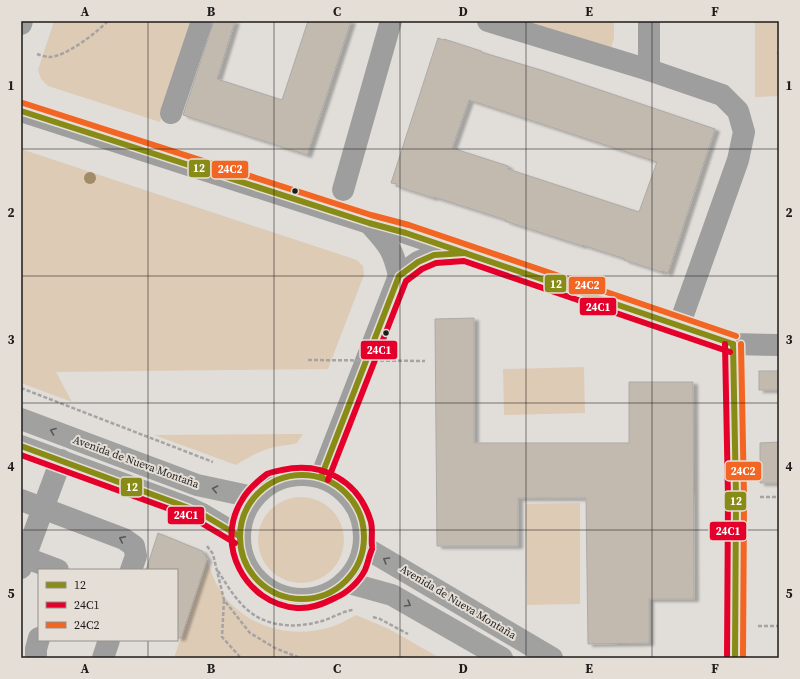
<svg xmlns="http://www.w3.org/2000/svg" width="800" height="679" font-family="'Source Serif 4',serif">
<style>
.green{fill:#decbb5}
.building{fill:#c3baaf;stroke:#acaaa7;fill-rule:evenodd;filter:url(#shadow)}
.lines{fill:none;stroke-linecap:round;stroke-linejoin:round}
.path{stroke:#a5a3a3;stroke-width:2.5;stroke-dasharray:4 2;stroke-linecap:butt}
.minor{stroke:#9f9e9e;stroke-width:22}
.major{stroke:#a1a1a0;stroke-width:22}
.path-bridge{stroke:#a5a3a3;stroke-width:2.5;stroke-dasharray:4 2;stroke-linecap:butt}
.bus-1-casing{stroke:#e4ded7;stroke-width:9}
.bus-2-casing{stroke:#e4ded7;stroke-width:9}
.bus-3-casing{stroke:#e4ded7;stroke-width:9}
.bus-1{stroke:#888c16;stroke-width:6}
.bus-2{stroke:#e4002b;stroke-width:6}
.bus-3{stroke:#f26522;stroke-width:6}
.tree{fill:#a28b69}
.oneway{stroke:#595856}
.oneway2{stroke:#585655}
.grid{fill:none;stroke:#1e1c1a;stroke-width:1;stroke-opacity:0.55}
.bus-dot{fill:#1e1c1a;stroke:#e4ded7;stroke-width:1.5}
.labels{text-anchor:middle;dominant-baseline:central;stroke-width:4;stroke-linejoin:round;paint-order:stroke}
.street-label{font-size:11px;fill:#1e1c1a;stroke:#e4ded7}
.line-badge{stroke:#e4ded7;stroke-width:1.5}
.badge-label{font-size:11px;text-anchor:middle;font-weight:bold;fill:#fff}
.neatline{fill:none;stroke:#1e1c1a;stroke-width:1.5}
.grid-label{font-size:13px;text-anchor:middle;font-weight:bold;fill:#1e1c1a}
</style>
<defs>
<filter id="shadow"><feDropShadow dx="4.5" dy="2.5" stdDeviation="1" flood-color="#0004"/></filter>
</defs>
<rect width="100%" height="100%" fill="#e1deda"/>
<!-- green -->
<g class="green">
<polygon points="54,21 192,21 160,122 48,86 41,79 38,70"/>
<polygon points="523,21 614,21 614,38 611,48"/>
<polygon points="755,21 779,21 779,96 755,97"/>
<polygon points="21,149 357,260 363,266 364,275 328,369 56,372 72,402 21,383"/>
<polygon points="584,367 585,413 504,415 503,369"/>
<path d="M 303,434 L 297,443 C 291,445 285,445 279,446 C 263,449 249,457 236,465 L 154,435 Z"/>
<circle cx="301" cy="540" r="43"/>
<polygon points="580,503 580,604 527,605 526,504"/>
<path d="M 207,560 C 211,571 215,583 222,593 C 247,628 292,639 331,627 C 340,624 348,619 356,615 L 389,629 L 440,658 L 174,658 Z"/>
</g>
<!-- building -->
<g class="building">
<polygon points="214,21 235,21 217,79 282,100 308,21 351,21 307,155 183,115"/>
<path d="M 438,38 L 444,40 L 444,39 L 481,51 L 481,52 L 544,71 L 715,129 L 668,273 L 662,271 L 661,272 L 624,260 L 625,259 L 582,245 L 582,246 L 557,238 L 505,221 L 506,220 L 434,197 L 433,198 L 396,186 L 397,184 L 391,183 ZM 469,100 L 657,162 L 639,212 L 508,169 L 508,166 L 452,148 Z"/>
<polygon points="474,318 474,443 629,443 629,382 693,382 694,599 649,599 649,643 588,644 586,498 518,498 518,546 437,546 435,319"/>
<rect x="759" y="371" width="20" height="19"/>
<polygon points="779,442 779,483 760,483 760,443"/>
<polygon points="158,533 202,551 207,559 181,638 177,638 177,570 146,570"/>
</g>
<g class="lines">
<!-- path -->
<g class="path">
<polyline points="779,52 778,53 779,54"/>
<path d="M 37,54 C 40,55 45,57 49,57 C 66,57 97,32 108,21"/>
<polyline points="21,388 213,462"/>
<polyline points="760,497 779,497"/>
<polyline points="207,546 213,554 224,600 250,633 275,648 300,658"/>
<path d="M 218,571 C 227,585 236,601 250,612 C 269,627 296,628 318,622 C 329,620 342,611 353,610"/>
<polyline points="224,600 222,637 241,658"/>
<polyline points="373,617 380,619 408,634"/>
<polyline points="758,626 779,626"/>
</g>
<!-- minor -->
<g class="minor">
<polyline points="488,21 649,70 722,95 738,111 744,132 738,160 679,326"/>
<polyline points="649,21 649,70"/>
<polyline points="21,24 22,21"/>
<polyline points="21,111 369,223 406,233 733,344 779,345"/>
<polyline points="171,113 202,21"/>
<polyline points="343,190 391,21"/>
<polyline points="399,276 418,262 434,255 458,254"/>
<polyline points="733,344 736,497 735,658"/>
<path d="M 321,477 L 399,276 C 393,248 387,243 369,223"/>
<polyline points="21,500 124,539 134,546 136,556 131,570"/>
<polyline points="21,556 58,570"/>
<polyline points="21,568 61,460"/>
<polyline points="36,658 36,649 39,638"/>
<polyline points="103,658 109,640"/>
</g>
<!-- major -->
<g class="major">
<polyline points="21,419 197,485 253,497"/>
<polyline points="21,446 189,508 202,514 239,536"/>
<circle cx="302" cy="537" r="62"/>
<polyline points="364,547 552,658"/>
<polyline points="345,582 392,595 502,658"/>
</g>
<!-- path-bridge -->
<polyline class="path-bridge" points="308,360 425,361"/>
<!-- bus-1 casing -->
<g class="bus-1-casing">
<g id="bus-1">
<polyline points="21,111 369,223 406,233 733,344"/>
<polyline points="733,344 736,497 735,658"/>
<polyline points="21,446 189,508 202,514 239,536"/>
<circle cx="302" cy="537" r="62"/>
<polyline points="321,477 399,276 418,262 434,255 465,253"/>
</g>
</g>
<!-- bus-2 casing -->
<g class="bus-2-casing">
<g id="bus-2">
<polyline points="725,344 728,497 727,658"/>
<polyline points="21,455 186,515 198,521 235,543"/>
<polyline points="328,480 406,281 422,269 436,263 464,261 730,352"/>
<path d="M 372,549 C 369,556 368,563 365,570 C 359,582 347,593 335,598 C 323,604 311,609 297,608 C 245,604 214,544 242,500 C 247,491 259,480 267,474 C 271,472 277,471 282,470 C 323,461 359,481 371,522 C 373,530 371,538 372,546"/>
</g>
</g>
<!-- bus-3 casing -->
<g class="bus-3-casing">
<g id="bus-3">
<polyline points="23,103 371,215 409,225 736,336"/>
<polyline points="741,344 744,497 743,658"/>
</g>
</g>
<!-- bus-1 -->
<use href="#bus-1" class="bus-1"/>
<!-- bus-2 -->
<use href="#bus-2" class="bus-2"/>
<!-- bus-3 -->
<use href="#bus-3" class="bus-3"/>
</g>
<!-- trees -->
<circle class="tree" cx="90" cy="178" r="6"/>
<!-- one-way arrows -->
<defs><path id="oneway-chevron" d="M-2-3.5L2.5 0L-2 3.5" fill="none" stroke-width="1.6" stroke-linecap="round" stroke-linejoin="round"/></defs>
<g class="oneway">
<use href="#oneway-chevron" transform="translate(53 431) rotate(-159)"/>
<use href="#oneway-chevron" transform="translate(215 489) rotate(-168)"/>
<use href="#oneway-chevron" transform="translate(386 560) rotate(-149)"/>
<use href="#oneway-chevron" transform="translate(408 604) rotate(30)"/>
</g>
<use class="oneway2" href="#oneway-chevron" transform="translate(122 539) rotate(-154)"/>
<!-- grid -->
<path class="grid" d="M 148,21 L 148,570M 274,21 L 274,658M 400,21 L 400,658M 526,21 L 526,658M 652,21 L 652,658M 21,149 L 779,149M 21,276 L 779,276M 21,403 L 779,403M 21,530 L 779,530M 148,640 L 148,658"/>
<!-- markers -->
<g class="bus-dot">
<circle cx="295" cy="191" r="3.5"/>
<circle cx="386" cy="333" r="3.5"/>
</g>
<g class="labels">
<!-- street labels -->
<g class="street-label">
<text transform="translate(136 462) rotate(20)">Avenida de Nueva Montaña</text>
<text transform="translate(458 602) rotate(31)">Avenida de Nueva Montaña</text>
</g>
</g>
<g class="line-badge">
<rect x="188" y="159" width="23" height="19" rx="4" fill="#888c16"/>
<rect x="211" y="160" width="38" height="19" rx="4" fill="#f26522"/>
<rect x="544" y="274" width="23" height="19" rx="4" fill="#888c16"/>
<rect x="568" y="276" width="38" height="19" rx="4" fill="#f26522"/>
<rect x="579" y="297" width="38" height="19" rx="4" fill="#e4002b"/>
<rect x="360" y="340" width="38" height="20" rx="4" fill="#e4002b"/>
<rect x="725" y="461" width="37" height="20" rx="4" fill="#f26522"/>
<rect x="120" y="477" width="23" height="20" rx="4" fill="#888c16"/>
<rect x="724" y="491" width="23" height="20" rx="4" fill="#888c16"/>
<rect x="167" y="506" width="38" height="19" rx="4" fill="#e4002b"/>
<rect x="709" y="521" width="38" height="20" rx="4" fill="#e4002b"/>
</g>
<g class="badge-label">
<text x="199" y="172">12</text>
<text x="230" y="173">24C2</text>
<text x="556" y="288">12</text>
<text x="587" y="289">24C2</text>
<text x="598" y="311">24C1</text>
<text x="379" y="354">24C1</text>
<text x="743" y="475">24C2</text>
<text x="132" y="491">12</text>
<text x="736" y="505">12</text>
<text x="186" y="519">24C1</text>
<text x="728" y="535">24C1</text>
</g>
<!-- border -->
<rect width="800" height="679" fill="none" stroke="#e4ded7" stroke-width="44"/>
<!-- legend -->
<rect x="38" y="569" width="140" height="72" fill="#e4ded7" stroke="#95908b"/>
<rect x="46" y="582" width="20" height="6" fill="#888c16" stroke="#95908b"/>
<text x="74" y="589" font-size="12" fill="#1e1c1a">12</text>
<rect x="46" y="602" width="20" height="6" fill="#e4002b" stroke="#95908b"/>
<text x="74" y="609" font-size="12" fill="#1e1c1a">24C1</text>
<rect x="46" y="622" width="20" height="6" fill="#f26522" stroke="#95908b"/>
<text x="74" y="629" font-size="12" fill="#1e1c1a">24C2</text>
<rect x="22" y="22" width="756" height="635" class="neatline"/>
<g class="grid-label">
<text x="85" y="16">A</text>
<text x="211" y="16">B</text>
<text x="337" y="16">C</text>
<text x="463" y="16">D</text>
<text x="589" y="16">E</text>
<text x="715" y="16">F</text>
<text x="11" y="90">1</text>
<text x="789" y="90">1</text>
<text x="11" y="217">2</text>
<text x="789" y="217">2</text>
<text x="11" y="344">3</text>
<text x="789" y="344">3</text>
<text x="11" y="471">4</text>
<text x="789" y="471">4</text>
<text x="11" y="598">5</text>
<text x="789" y="598">5</text>
<text x="85" y="673">A</text>
<text x="211" y="673">B</text>
<text x="337" y="673">C</text>
<text x="463" y="673">D</text>
<text x="589" y="673">E</text>
<text x="715" y="673">F</text>
</g>
</svg>
